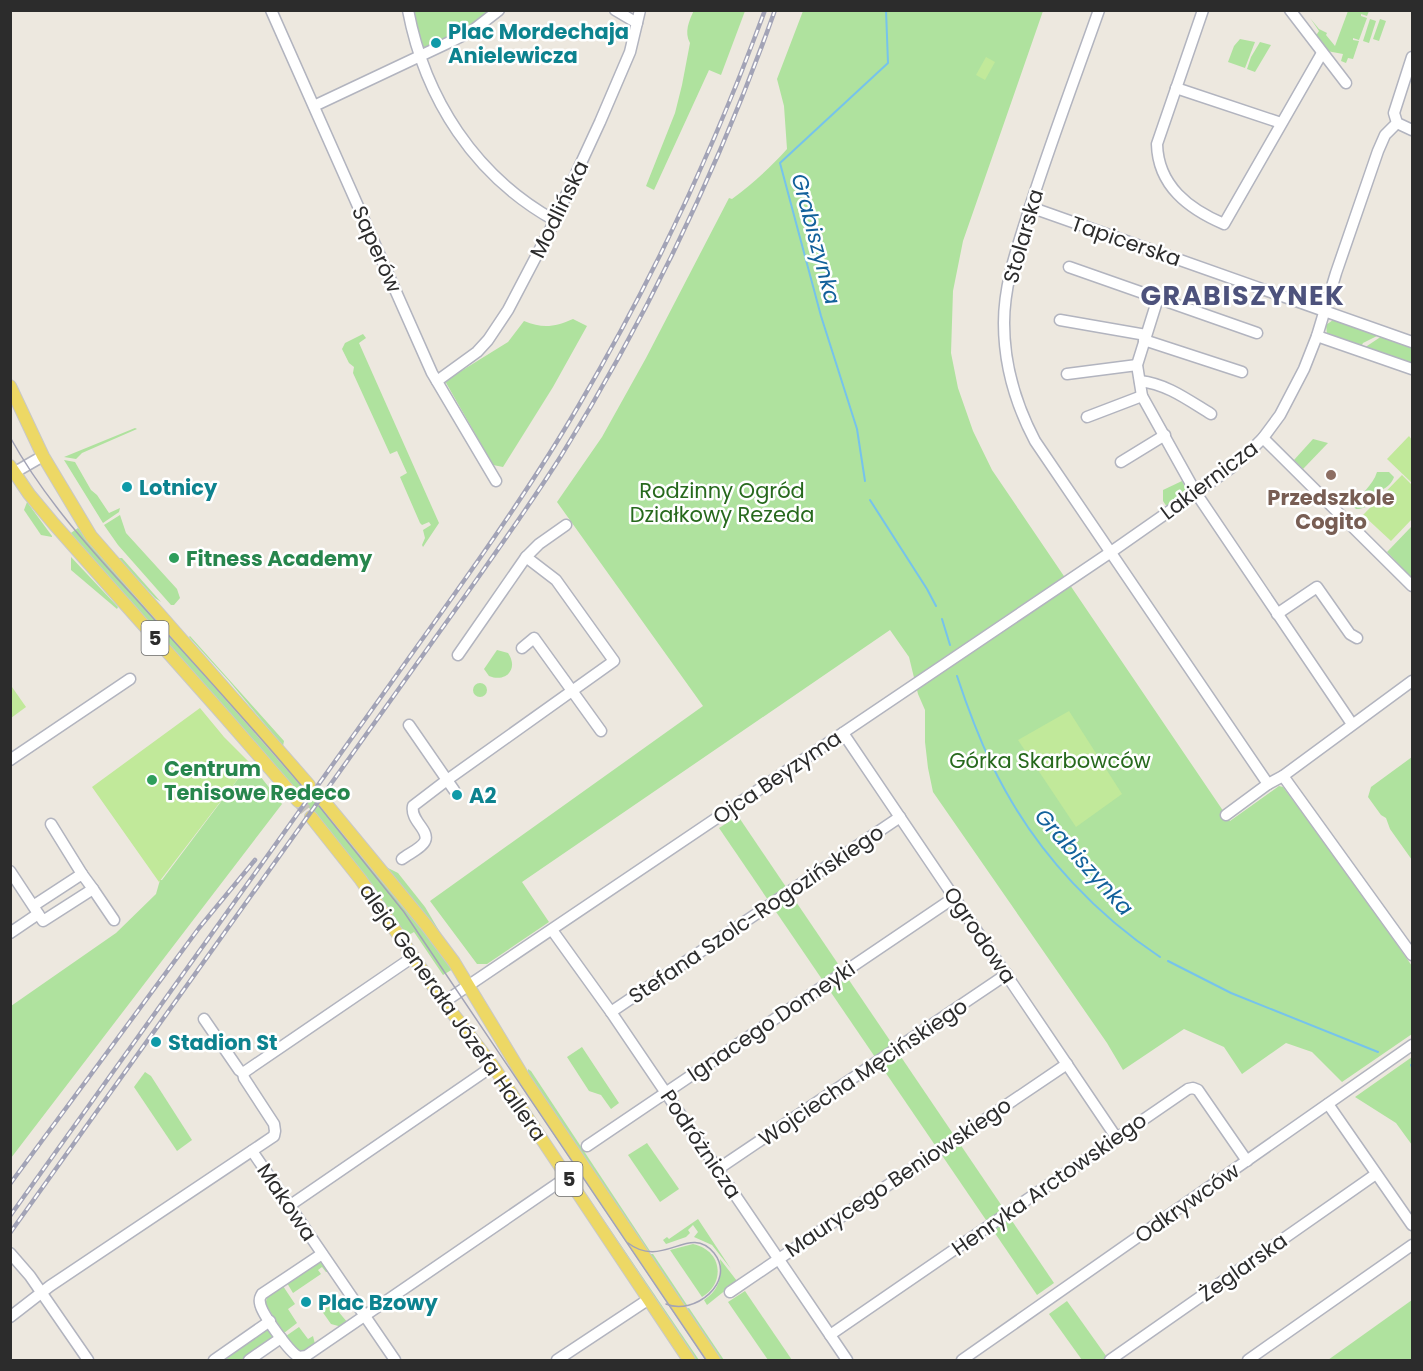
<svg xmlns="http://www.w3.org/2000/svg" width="1423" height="1371" font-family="Poppins,sans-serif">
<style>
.green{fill:#afe29e}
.pitch{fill:#c1e99a}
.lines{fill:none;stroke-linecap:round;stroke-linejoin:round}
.stream{stroke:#76c3ec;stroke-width:2}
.major-tunnel{stroke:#c6c2bb;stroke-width:12;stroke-dasharray:12 6;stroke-linecap:butt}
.minor-casing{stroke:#b2b4bf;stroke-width:13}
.major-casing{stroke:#c8c8c8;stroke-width:14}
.minor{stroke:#fff;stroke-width:10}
.major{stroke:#edd865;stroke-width:12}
.tram{stroke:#a2a3b6;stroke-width:1.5}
.rail-casing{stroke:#a2a3b6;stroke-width:4.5}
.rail{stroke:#fff;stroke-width:2;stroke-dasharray:7;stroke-linecap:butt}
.culture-dot{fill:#0f9aa8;stroke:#fff;stroke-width:2}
.education-dot{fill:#8d6e63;stroke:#fff;stroke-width:2}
.leisure-dot{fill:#2e9e5b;stroke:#fff;stroke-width:2}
.labels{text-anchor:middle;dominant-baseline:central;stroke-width:5;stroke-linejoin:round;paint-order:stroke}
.shield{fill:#fff;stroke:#6b6b6b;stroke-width:1.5}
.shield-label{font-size:20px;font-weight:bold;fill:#2c2c2c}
.culture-label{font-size:21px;font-weight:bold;fill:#0d838f;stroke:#fff;text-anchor:start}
.street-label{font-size:21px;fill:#2c2c2c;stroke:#fff}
.park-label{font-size:21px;fill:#27691d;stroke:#fff}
.education-label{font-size:21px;font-weight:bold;fill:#785e54;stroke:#fff}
.leisure-label{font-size:21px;font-weight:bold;fill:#27864d;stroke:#fff;text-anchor:start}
.water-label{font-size:22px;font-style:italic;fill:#12619b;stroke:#fff}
.district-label{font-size:27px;font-weight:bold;letter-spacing:1.5px;fill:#4d527c;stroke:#fff}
</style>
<rect width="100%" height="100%" fill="#ede8df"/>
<!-- green -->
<g class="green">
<path d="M 694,10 L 745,11 L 721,75 L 709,70 L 654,190 L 646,186 L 675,113 L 682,85 L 690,43 C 684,32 689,21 694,10 Z"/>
<polygon points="412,11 493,11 474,25 425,49 422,48"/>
<path d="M 803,11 L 1043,11 L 963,241 L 953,291 L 951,353 L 958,388 L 973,431 L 992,470 L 1230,821 L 1279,786 L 1283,787 L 1343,867 L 1412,966 L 1412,1034 L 1342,1082 L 1312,1052 L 1286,1043 L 1242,1074 L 1224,1047 L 1184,1029 L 1123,1070 L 1107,1043 L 933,792 L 928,768 L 925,742 L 925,710 L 918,694 L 909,657 L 890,630 L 522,882 L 549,922 L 487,964 L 477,964 L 430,901 L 703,706 L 557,502 L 602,437 L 646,358 L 729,198 L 732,199 C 752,184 770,168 787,149 L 784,106 L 777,79 Z"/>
<polygon points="1348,11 1369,11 1367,16 1361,14 1361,16 1367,18 1359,40 1353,38 1353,40 1359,41 1353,59 1348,58 1346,63 1341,61 1343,54 1327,51 1315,37 1319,31 1310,18 1319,29 1327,33 1326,35 1335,46"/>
<polygon points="1370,19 1376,21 1369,43 1363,41"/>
<polygon points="1380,19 1386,21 1379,41 1373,39"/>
<polygon points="1240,39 1255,42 1245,68 1228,62 1234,46"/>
<polygon points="1260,42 1271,45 1255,72 1247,69 1251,57"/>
<path d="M 573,319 L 587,326 L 553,387 L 503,467 L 493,465 L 445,381 L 508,342 L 524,321 C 543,329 555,327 573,319 Z"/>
<polygon points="1333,320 1378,334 1377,336 1363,343 1362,345 1357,346 1327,335 1326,325"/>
<polygon points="363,334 366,338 359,343 439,523 423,547 422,545 425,538 423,530 431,525 429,522 422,525 420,523 400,477 407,473 397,451 390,454 353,373 354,367 349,363 342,349 345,343"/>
<polygon points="1382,336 1412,347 1412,364 1364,348"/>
<polygon points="135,428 137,429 82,453 76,459 64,457"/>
<polygon points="1313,439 1328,443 1303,469 1294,460"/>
<polygon points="64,460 75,462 91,490 97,495 109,513 120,508 119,512 103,523"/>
<path d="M 1377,472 L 1389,472 L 1394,477 C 1392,483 1387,488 1381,490 C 1379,501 1367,509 1356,509 L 1354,507 C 1359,494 1373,486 1377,472 Z"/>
<polygon points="1182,481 1187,491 1186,494 1167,507 1163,501 1163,490"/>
<polygon points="27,502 52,536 52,537 41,535 24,510"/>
<polygon points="120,515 126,533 177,589 180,598 174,605 171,605 118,545 104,525"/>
<polygon points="1412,526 1412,578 1387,552"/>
<path d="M 78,528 L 95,550 C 218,687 344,821 453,969 L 443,975 L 414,932 L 407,936 L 372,884 L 296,792 L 68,535 Z"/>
<polygon points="71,557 118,607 117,609 71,570"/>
<polygon points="118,558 122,558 161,602 155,598"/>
<polygon points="190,636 284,741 283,746 229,681 189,637"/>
<path d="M 497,650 L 508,653 C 519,669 506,683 489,676 L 484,669 Z"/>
<circle cx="480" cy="690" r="7"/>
<polygon points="1412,757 1412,860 1390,829 1386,818 1381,815 1368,797 1371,787"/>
<polygon points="250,763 282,804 11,1158 11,1006 116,933 156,894 160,880 162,880"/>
<polygon points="738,816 1054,1283 1037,1295 719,828"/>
<polygon points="384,866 398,873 425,907 444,939"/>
<polygon points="582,1047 619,1103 611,1109 601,1095 589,1091 567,1057"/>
<polygon points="1412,1057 1412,1145 1396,1123 1355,1097"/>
<polygon points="528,1069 531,1071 650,1251 648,1251 528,1073"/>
<polygon points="145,1072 151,1076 192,1140 177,1151 134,1087"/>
<polygon points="544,1134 546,1135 699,1360 694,1359"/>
<polygon points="647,1143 679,1189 660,1202 628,1155"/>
<polygon points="698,1219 731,1269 712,1245 694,1237 698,1232 693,1225 688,1230 690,1233 686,1237 666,1244 663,1240 667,1237 669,1239"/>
<path d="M 693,1244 C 722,1250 726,1283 702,1297 L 670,1250 Z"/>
<polygon points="648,1254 653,1254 687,1305 683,1305"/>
<path d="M 720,1259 L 737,1281 L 707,1305 L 704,1300 C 720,1289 722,1277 720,1259 Z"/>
<polygon points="321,1262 329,1272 326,1272 322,1267 318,1270 321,1274 293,1293 287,1283 318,1263"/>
<path d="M 283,1286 L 295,1304 L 288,1309 L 297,1323 L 284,1333 L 266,1305 C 265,1295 275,1291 283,1286 Z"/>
<polygon points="745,1291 792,1360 768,1360 728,1302"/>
<polygon points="336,1296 342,1306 337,1310 348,1323 342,1327 331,1324 319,1307"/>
<polygon points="1412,1300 1412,1360 1328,1360"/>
<polygon points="1067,1301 1109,1360 1082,1360 1049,1314"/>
<polygon points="689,1308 724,1360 720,1360 685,1309"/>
<polygon points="299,1327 308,1339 313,1336 315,1344 302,1352 294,1349 286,1336"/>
<polygon points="267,1328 275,1337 244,1360 222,1360"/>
</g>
<!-- pitch -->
<g class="pitch">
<polygon points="986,57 995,62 985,80 976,75"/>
<polygon points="1409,436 1412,440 1412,483 1387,459"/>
<polygon points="1402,475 1412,485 1412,519 1391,541 1363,515"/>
<polygon points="12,687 26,707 11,718 11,688"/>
<polygon points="200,708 224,737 250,763 159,882 92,787"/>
<polygon points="1069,711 1122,794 1076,827 1018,740"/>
</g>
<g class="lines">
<!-- stream -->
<g class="stream">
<polyline points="865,481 857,429 821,316 780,163 888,63 886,10"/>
<polyline points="870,500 927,589 936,606"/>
<polyline points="942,619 950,645"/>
<path d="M 957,676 C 970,715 985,755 1005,790 C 1042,857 1097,915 1160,957"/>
<polyline points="1168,961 1231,993 1378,1052"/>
<polyline points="1411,1065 1412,1067"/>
</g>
<!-- major-tunnel -->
<polyline class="major-tunnel" points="298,801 311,817"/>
<!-- minor casing -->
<g class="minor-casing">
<g id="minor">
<polyline points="271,10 432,373 496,481"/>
<path d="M 408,10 C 425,99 475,176 554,220"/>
<polyline points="615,10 637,23"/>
<path d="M 1099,10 C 1076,75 1052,139 1031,204 C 1019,243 1004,281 1004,323 C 1004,365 1016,405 1035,441 L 1268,784"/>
<path d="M 1203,10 L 1157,144 C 1158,186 1189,209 1224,224 L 1322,53"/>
<polyline points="1290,10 1346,83"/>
<polyline points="1412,57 1394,113 1397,123 1412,130"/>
<polyline points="1176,88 1281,123"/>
<polyline points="314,106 454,40 472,31 499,10"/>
<polyline points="1030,207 1412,342"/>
<polyline points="1069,267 1257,333"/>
<polyline points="1158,298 1137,365 1142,396 1196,493 1352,724"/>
<polyline points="1060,320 1146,335"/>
<polyline points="1317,336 1412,369"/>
<polyline points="1144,340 1242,372"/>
<polyline points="1067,374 1137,365"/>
<polyline points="437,381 477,352 488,340 508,310 551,228 600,122 630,52 640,10"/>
<path d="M 1140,381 C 1167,384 1188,400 1211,414"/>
<polyline points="1087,417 1142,396"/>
<polyline points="1263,438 1412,586"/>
<polyline points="1121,462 1165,435"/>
<polyline points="10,475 43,456"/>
<polyline points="526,557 539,544 566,525"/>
<polyline points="1277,614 1317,587 1350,634 1357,638"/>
<polyline points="522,648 534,638 601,731"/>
<polyline points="843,733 1116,1137"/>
<polyline points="10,760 130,679"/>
<polyline points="1283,776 1412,955"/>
<polyline points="454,790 447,780 614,661 556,580 526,557 458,655"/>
<polyline points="1226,815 1268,784 1283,776 1412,681"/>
<polyline points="51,824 82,874"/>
<path d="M 402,859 C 408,854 422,848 425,841 C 430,830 410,821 413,806 L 447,780 L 409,725"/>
<polyline points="10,871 43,921 93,889 82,874 33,906"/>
<polyline points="93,889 114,920"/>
<polyline points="552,930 611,1012 847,1360"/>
<polyline points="10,933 38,914"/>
<polyline points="444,1002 1111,552 1231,468 1250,451 1263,438 1280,415 1304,369 1317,336 1336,273 1378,151 1385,135 1394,126"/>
<polyline points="611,1012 900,817"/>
<polyline points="243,1073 413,957"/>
<polyline points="1328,1104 1412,1225"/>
<polyline points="587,1146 955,897"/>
<polyline points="252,1151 395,1360"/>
<polyline points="718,1169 1007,974"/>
<polyline points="289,1206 493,1066"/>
<polyline points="10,1253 30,1276 88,1360"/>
<path d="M 322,1254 L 262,1294 C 260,1298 259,1298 260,1303 C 261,1313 290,1353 299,1357 L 306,1356 L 567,1177"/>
<polyline points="730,1292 1067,1064"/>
<polyline points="10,1317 50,1286 274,1136 275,1131 274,1124 244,1078 243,1073 239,1070 204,1019"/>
<polyline points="830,1335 1188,1089 1193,1088 1198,1090 1247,1161"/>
<polyline points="214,1360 270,1321"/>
<polyline points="249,1360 281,1338"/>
<polyline points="557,1360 649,1299"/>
<polyline points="962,1360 1412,1045"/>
<polyline points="1110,1360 1376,1174"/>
<polyline points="1248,1360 1412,1245"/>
</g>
</g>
<!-- major casing -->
<g class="major-casing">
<g id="major">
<polyline points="10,386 43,456 91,536 309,785"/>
<polyline points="10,466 29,494 54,524 226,718 298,801"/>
<polyline points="323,800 427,926 454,962 526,1081 714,1360"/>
<polyline points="311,817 361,880 444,1002 493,1066 689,1360"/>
</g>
</g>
<!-- minor -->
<use href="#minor" class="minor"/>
<!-- major -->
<use href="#major" class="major"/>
<!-- tram -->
<g class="tram">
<path d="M 10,437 C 43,497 90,549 136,599 C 193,663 251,725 305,790"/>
<polyline points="319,806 404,912 706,1360"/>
<path d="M 628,1243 C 663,1270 689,1223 714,1253 C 737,1282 694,1316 666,1304"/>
</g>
<!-- rail casing -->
<g class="rail-casing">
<g id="rail">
<polyline points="10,1184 199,928 255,860"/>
<path d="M 10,1216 L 451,599 C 496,536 540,472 579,405 C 653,279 715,147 765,10"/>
<path d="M 10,1233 L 463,599 C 496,552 530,505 561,456 C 647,317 720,165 775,10"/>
</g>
</g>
<!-- rail -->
<use href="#rail" class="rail"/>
</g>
<!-- markers -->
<g class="culture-dot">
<circle cx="436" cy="43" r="6"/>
<circle cx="127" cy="487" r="6"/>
<circle cx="457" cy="795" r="6"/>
<circle cx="156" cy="1042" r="6"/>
<circle cx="306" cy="1302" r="6"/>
</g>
<circle class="education-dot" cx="1331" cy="475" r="6"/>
<g class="leisure-dot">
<circle cx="174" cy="558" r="6"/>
<circle cx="152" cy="780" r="6"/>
</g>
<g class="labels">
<!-- shield labels -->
<g class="shield">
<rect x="141.5" y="621" width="27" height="34" rx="4.5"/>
<rect x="555.5" y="1162" width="27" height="34" rx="4.5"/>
</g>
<g class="shield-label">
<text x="155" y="638">5</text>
<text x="569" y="1179">5</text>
</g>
<!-- culture labels -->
<g class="culture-label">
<text x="448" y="31">Plac Mordechaja<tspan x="448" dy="24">Anielewicza</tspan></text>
<text x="139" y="487">Lotnicy</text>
<text x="469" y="795">A2</text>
<text x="168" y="1042">Stadion St</text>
<text x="318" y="1302">Plac Bzowy</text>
</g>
<!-- street labels -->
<g class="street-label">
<text transform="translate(559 209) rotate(-64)">Modlińska</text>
<text transform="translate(1023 236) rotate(-74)">Stolarska</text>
<text transform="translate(1126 241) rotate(19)">Tapicerska</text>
<text transform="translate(377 249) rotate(66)">Saperów</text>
<text transform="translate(1209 480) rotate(-37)">Lakiernicza</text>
<text transform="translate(777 777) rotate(-34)">Ojca Beyzyma</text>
<text transform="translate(756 914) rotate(-34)">Stefana Szolc-Rogozińskiego</text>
<text transform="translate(980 935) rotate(56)">Ogrodowa</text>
<text transform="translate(453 1012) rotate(55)">aleja Generała Józefa Hallera</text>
<text transform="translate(771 1021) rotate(-34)">Ignacego Domeyki</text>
<text transform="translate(863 1072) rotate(-34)">Wojciecha Męcińskiego</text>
<text transform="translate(701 1144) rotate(56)">Podróżnicza</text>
<text transform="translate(898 1177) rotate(-34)">Maurycego Beniowskiego</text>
<text transform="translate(1049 1184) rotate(-35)">Henryka Arctowskiego</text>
<text transform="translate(287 1202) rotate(56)">Makowa</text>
<text transform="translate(1187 1203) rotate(-35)">Odkrywców</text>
<text transform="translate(1243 1267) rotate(-35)">Żeglarska</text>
</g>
<!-- park labels -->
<g class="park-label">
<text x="722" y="490">Rodzinny Ogród<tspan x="722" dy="24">Działkowy Rezeda</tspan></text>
<text x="1050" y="760">Górka Skarbowców</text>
</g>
<!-- education labels -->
<g class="education-label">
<text x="1331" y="497">Przedszkole<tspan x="1331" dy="24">Cogito</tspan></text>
</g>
<!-- leisure labels -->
<g class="leisure-label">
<text x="186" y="558">Fitness Academy</text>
<text x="164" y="768">Centrum<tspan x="164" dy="24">Tenisowe Redeco</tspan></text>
</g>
<!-- water labels -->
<g class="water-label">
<text transform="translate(816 239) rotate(75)">Grabiszynka</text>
<text transform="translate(1084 862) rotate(48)">Grabiszynka</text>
</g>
<!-- district labels -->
<g class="district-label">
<text x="1243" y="295">GRABISZYNEK</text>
</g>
</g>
<!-- border -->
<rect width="1423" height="1371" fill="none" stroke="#2c2c2c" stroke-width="24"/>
</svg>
